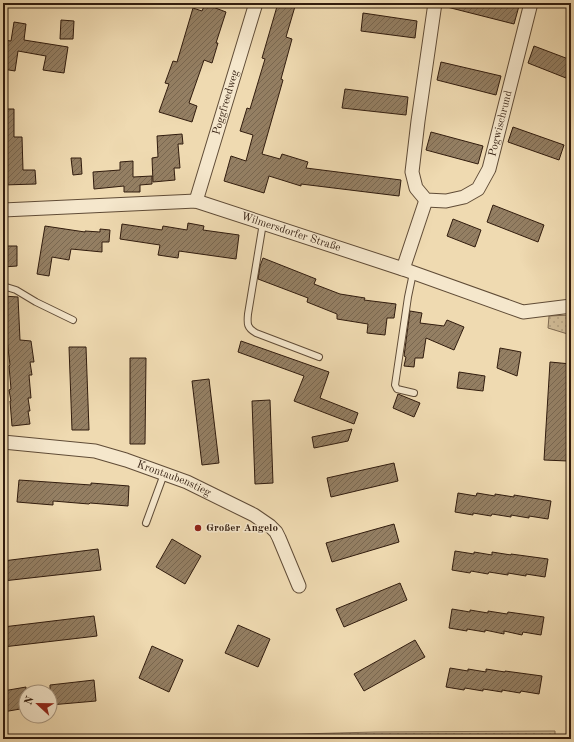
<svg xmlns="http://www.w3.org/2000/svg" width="574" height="742" font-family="'Old Standard TT',serif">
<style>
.grass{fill:url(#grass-dots);stroke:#806b52}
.building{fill:url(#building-hatch);stroke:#311c0e}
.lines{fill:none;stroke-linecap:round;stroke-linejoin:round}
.service-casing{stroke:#604c37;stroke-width:8}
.minor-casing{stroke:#604c37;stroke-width:15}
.service{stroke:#f5e7cc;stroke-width:6}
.minor{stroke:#f5e7cc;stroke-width:13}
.poi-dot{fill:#8f2418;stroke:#f5e7cc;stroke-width:1.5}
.labels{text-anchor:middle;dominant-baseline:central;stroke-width:3;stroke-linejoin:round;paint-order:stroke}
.street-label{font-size:11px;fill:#311c0e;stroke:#f5e7cc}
.poi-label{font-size:11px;font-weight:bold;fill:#311c0e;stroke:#f5e7cc;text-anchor:start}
</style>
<defs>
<pattern id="grass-dots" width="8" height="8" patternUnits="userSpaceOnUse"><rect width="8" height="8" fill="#cfba95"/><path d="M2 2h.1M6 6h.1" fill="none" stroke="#b29f7f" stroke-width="1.8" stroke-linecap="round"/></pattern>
<pattern id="building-hatch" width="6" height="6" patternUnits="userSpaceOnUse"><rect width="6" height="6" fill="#947f63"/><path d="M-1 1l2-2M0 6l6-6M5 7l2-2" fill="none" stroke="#796750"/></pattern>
</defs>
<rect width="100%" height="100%" fill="#efdab1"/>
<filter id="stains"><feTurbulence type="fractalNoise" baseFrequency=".005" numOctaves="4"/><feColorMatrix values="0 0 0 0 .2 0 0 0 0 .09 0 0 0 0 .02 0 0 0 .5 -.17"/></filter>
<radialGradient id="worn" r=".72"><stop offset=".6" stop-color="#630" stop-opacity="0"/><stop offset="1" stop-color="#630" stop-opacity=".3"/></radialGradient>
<!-- grass -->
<g class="grass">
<polygon points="571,315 571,335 548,328 549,316"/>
<polygon points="555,731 555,739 109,739 375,732"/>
</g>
<!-- building -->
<g class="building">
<polygon points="278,3 296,3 286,37 292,39 281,79 283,80 262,154 280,159 282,154 308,162 306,168 401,180 399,196 301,184 301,186 269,176 264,193 224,181 231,156 246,161 253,135 240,131 247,108 250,109 265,59 262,58"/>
<polygon points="448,3 508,3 519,6 514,24 447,7"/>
<polygon points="205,4 226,12 216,43 218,43 212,63 204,60 189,103 197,106 192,122 159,112 169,84 165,83 173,61 177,62 193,8 202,11"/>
<polygon points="363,13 417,21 415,38 361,31"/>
<polygon points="61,20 74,21 73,39 60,39"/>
<polygon points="14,22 26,24 24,40 68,47 64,73 43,70 46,56 18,51 15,71 3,69 3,40 11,41"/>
<polygon points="534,46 571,60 571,80 528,63"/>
<polygon points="441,62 501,76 496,95 437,80"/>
<polygon points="345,89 408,97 406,115 342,108"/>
<polygon points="3,109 14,109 14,137 22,137 23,170 35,170 36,184 3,185"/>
<polygon points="513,127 564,145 559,160 508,142"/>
<polygon points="431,132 483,146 478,164 426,150"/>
<polygon points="182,134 183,144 178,144 180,168 174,168 175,180 153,182 152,158 158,157 157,136"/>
<polygon points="71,158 81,158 82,174 73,175"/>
<polygon points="133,161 133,177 152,176 152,184 140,185 140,192 124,192 124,186 94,189 93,172 120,170 120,162"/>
<polygon points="493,205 544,225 538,242 487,222"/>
<polygon points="453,219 481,230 475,247 447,236"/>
<polygon points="188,223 204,226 203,230 239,235 236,259 179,251 178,258 158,255 160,245 120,239 122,224 162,230 163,226 187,230"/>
<polygon points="45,226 85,232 85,231 100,232 100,229 110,230 109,242 102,242 102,252 71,249 69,260 52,257 49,276 37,274"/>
<polygon points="3,246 17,246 17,266 3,267"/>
<polygon points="263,258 316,279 314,284 340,294 365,298 364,300 396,304 394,318 387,318 385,335 367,333 368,324 337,319 337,314 307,302 308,298 258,279 260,266"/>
<polygon points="3,296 18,297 20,340 31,341 34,362 30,362 32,375 29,375 31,398 28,398 30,411 28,411 30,424 12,426 10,401 11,401 9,390 11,389 9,366 10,365 7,340 3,340"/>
<polygon points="410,311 422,313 420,323 444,326 447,320 464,327 454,350 426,338 423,358 415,358 414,367 404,366 406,357 404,356"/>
<polygon points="241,341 329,372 320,398 358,413 354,424 294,401 304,376 238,352"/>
<polygon points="69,347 86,347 89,430 72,430"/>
<polygon points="500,348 521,352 517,376 497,368"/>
<polygon points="130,358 146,358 145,444 130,444"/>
<polygon points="550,362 571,364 571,410 568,461 544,460"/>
<polygon points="459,372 485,376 483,391 457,388"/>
<polygon points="209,379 219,463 202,465 192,381"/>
<polygon points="398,394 420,403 414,417 393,408"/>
<polygon points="270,400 273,483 255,484 252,401"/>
<polygon points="352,429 348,441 314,448 312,437"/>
<polygon points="394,463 398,481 331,497 327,478"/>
<polygon points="19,480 91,485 91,483 129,486 128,506 90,503 89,504 53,501 53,505 17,502"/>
<polygon points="458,493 476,496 477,493 495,496 495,494 514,497 514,495 551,501 548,519 529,516 529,518 511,515 511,517 492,514 491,516 473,513 473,515 455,512"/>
<polygon points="394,524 399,542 332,562 326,543"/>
<polygon points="172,539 201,556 185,584 156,567"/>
<polygon points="98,549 101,570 3,581 3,561"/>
<polygon points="455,551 474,554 474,552 492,555 492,552 511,555 511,554 548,559 545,577 526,574 526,576 508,573 508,575 489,572 488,574 471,571 470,573 452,570"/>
<polygon points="400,583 407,600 344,627 336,609"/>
<polygon points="452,609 470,612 470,610 488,613 488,611 507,614 508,612 544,617 541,635 523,632 522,635 504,631 504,634 485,630 485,632 467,629 467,631 449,628"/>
<polygon points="94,616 97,636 3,647 3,627"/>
<polygon points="238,625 270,639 258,667 225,653"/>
<polygon points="415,640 425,657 364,691 354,674"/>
<polygon points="152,646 183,660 169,692 139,678"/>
<polygon points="450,668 468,671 468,669 486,672 486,669 505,672 505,671 542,676 539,694 521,691 520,693 502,690 502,692 483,689 483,691 465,688 464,690 446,687"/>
<polygon points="94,680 96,701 50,705 50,685"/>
<polygon points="26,687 26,708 3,712 3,691"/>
</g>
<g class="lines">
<!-- service casing -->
<g class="service-casing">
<g id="service">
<path d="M 263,223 L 248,314 C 247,324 247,328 256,333 L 319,357"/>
<polyline points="413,273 408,297 395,385 397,389 414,393"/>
<polyline points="3,286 16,290 36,302 73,320"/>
<polyline points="146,523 164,474"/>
</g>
</g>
<!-- minor casing -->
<g class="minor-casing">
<g id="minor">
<path id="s1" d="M 435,3 L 418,121 L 412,172 L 416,188 L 426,200 L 446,201 L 464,197 L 478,189 L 489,169 L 531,3"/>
<path id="s2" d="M 196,201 L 256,3"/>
<path id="s3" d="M 3,210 L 196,201 L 403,269 L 523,312 L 571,306"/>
<polyline points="403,269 426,200"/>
<path id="s4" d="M 3,442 L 95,451 L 126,460 L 187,482 L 254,515 L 270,526 L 276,532 L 279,538 L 299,586"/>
</g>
</g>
<!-- service -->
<use href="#service" class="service"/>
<!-- minor -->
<use href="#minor" class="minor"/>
</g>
<!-- markers -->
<circle class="poi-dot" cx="198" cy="528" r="4"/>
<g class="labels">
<!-- street labels -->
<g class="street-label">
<text stroke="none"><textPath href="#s2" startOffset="103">Poggfreedweg</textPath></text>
<text stroke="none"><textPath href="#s1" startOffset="327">Pogwischrund</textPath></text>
<text stroke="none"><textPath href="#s3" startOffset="293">Wilmersdorfer Straße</textPath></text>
<text stroke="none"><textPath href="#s4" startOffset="176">Krontaubenstieg</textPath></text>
</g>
<!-- poi labels -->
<g class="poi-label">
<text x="206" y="528">Großer Angelo</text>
</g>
</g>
<!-- margin -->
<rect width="574" height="742" fill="none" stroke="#efdab1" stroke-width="16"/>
<rect x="4" y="4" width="566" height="734" fill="none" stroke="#311c0e" stroke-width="2"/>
<rect x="8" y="8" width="558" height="726" fill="none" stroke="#311c0e"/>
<!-- north arrow -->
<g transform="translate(38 704) rotate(292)"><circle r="19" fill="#f5e7cc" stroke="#a79680"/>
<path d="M0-3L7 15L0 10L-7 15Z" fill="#8f2418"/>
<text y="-6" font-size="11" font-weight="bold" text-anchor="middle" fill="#311c0e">N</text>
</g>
<rect width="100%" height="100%" filter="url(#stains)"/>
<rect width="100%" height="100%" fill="url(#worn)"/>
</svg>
